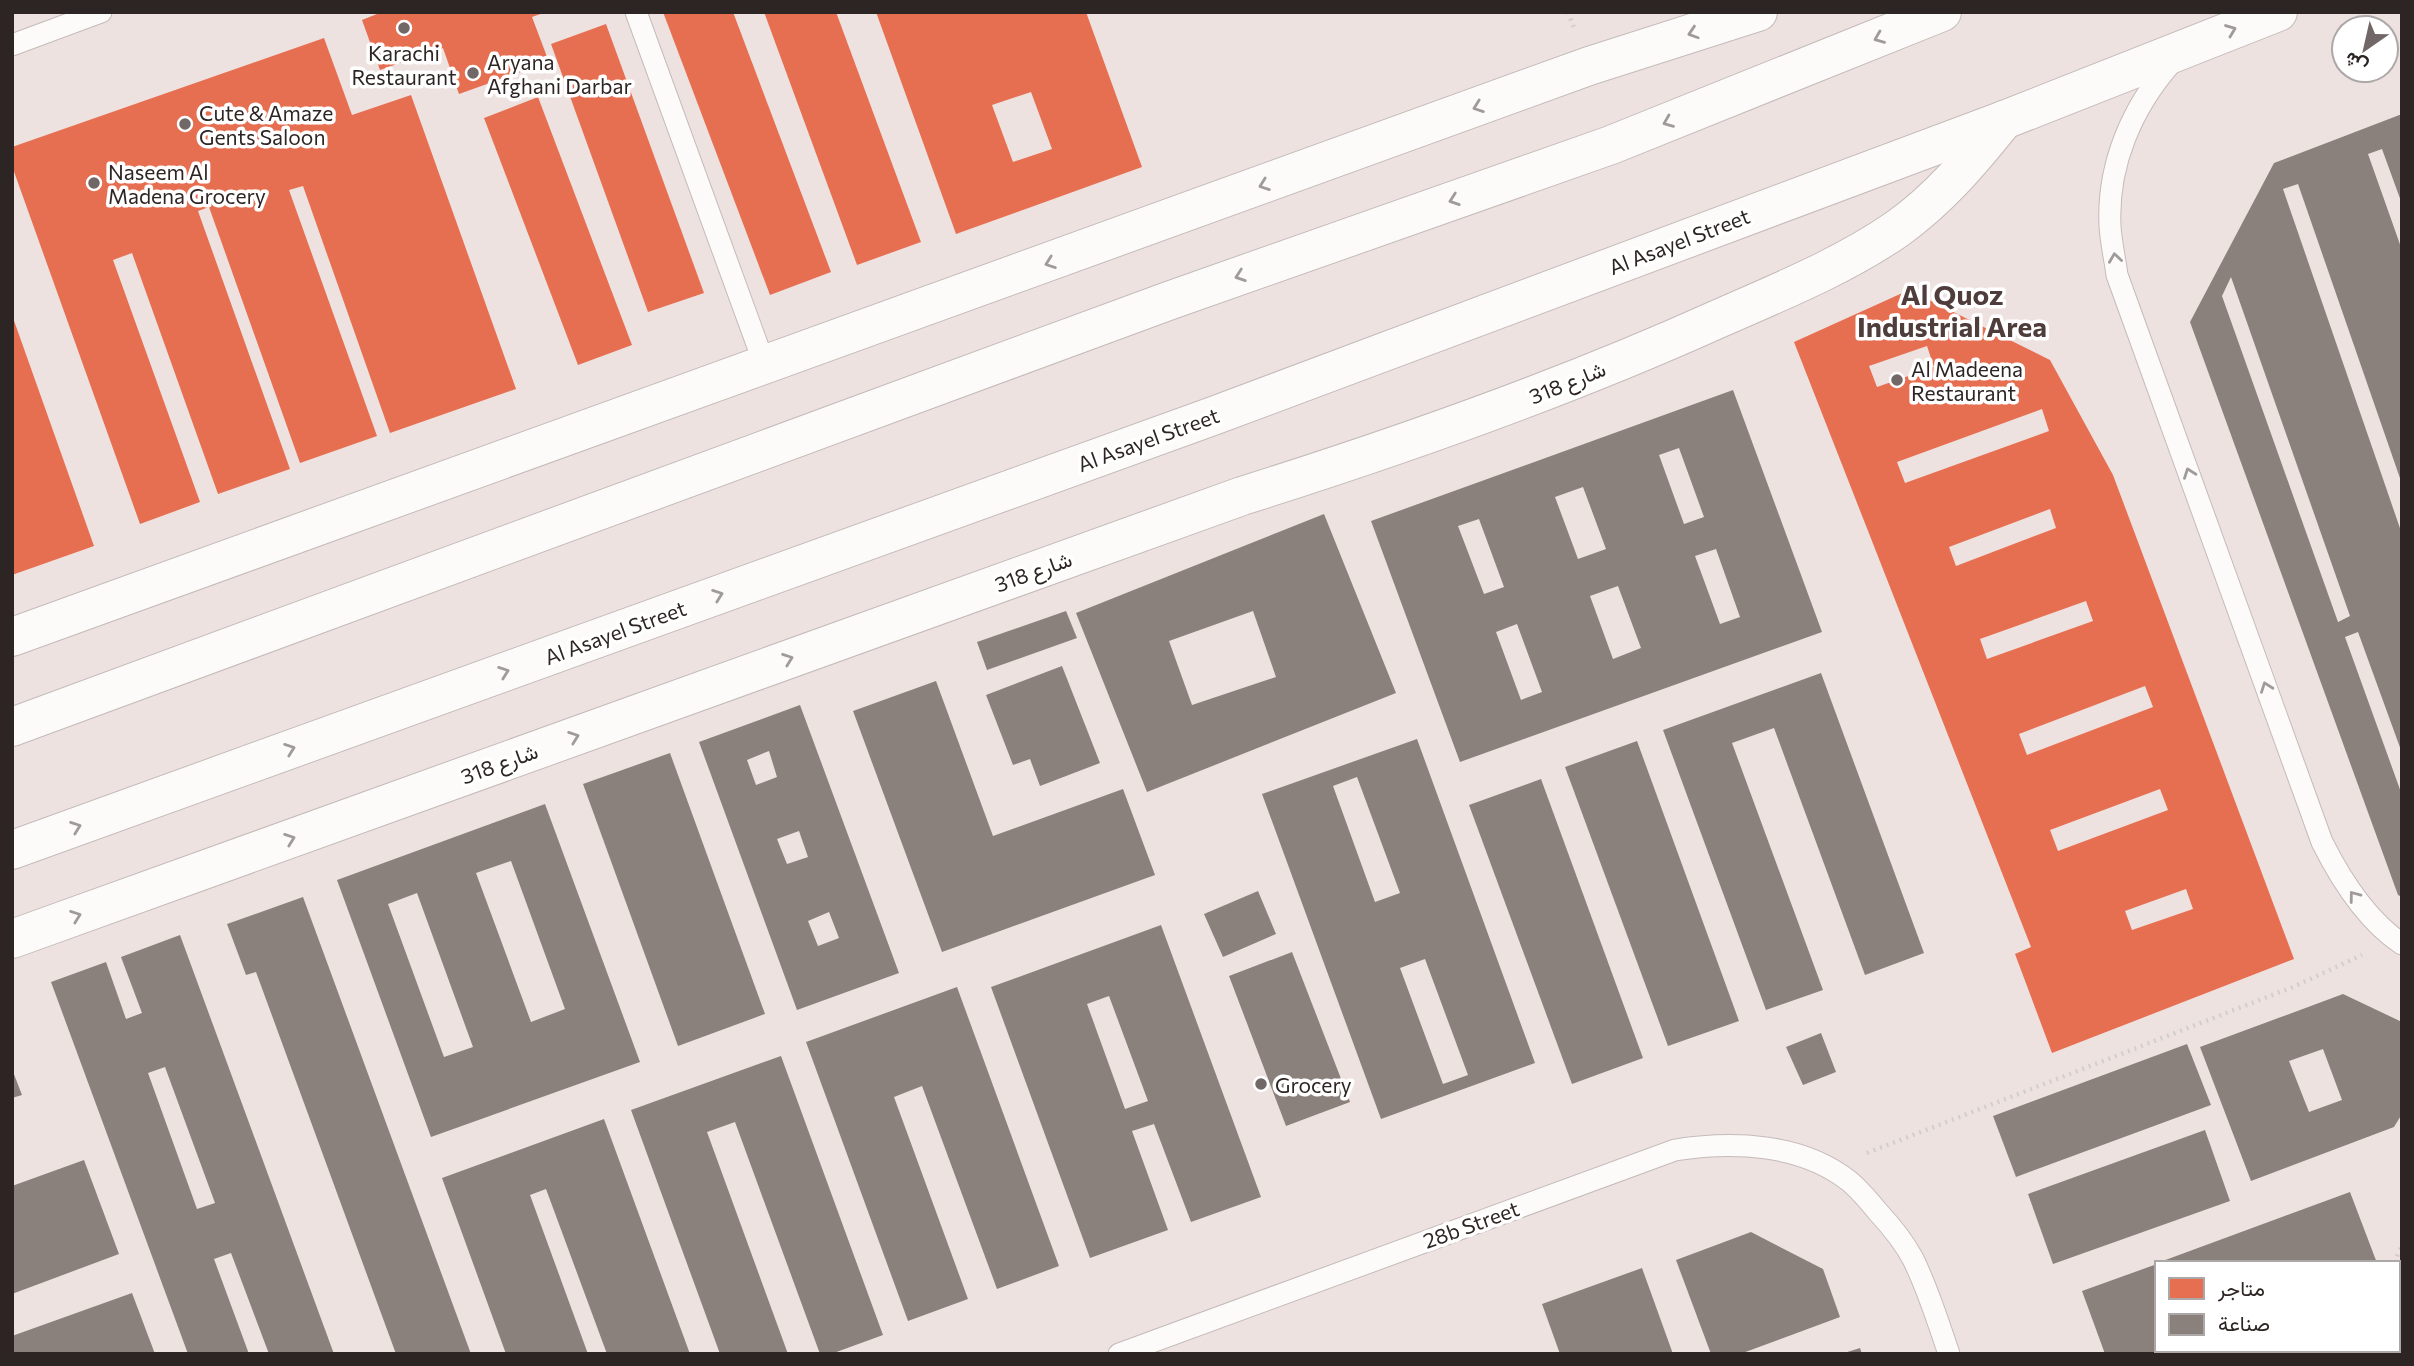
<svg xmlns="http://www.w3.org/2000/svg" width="2414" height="1366" font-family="Commissioner,Vazirmatn,sans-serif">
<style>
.shops{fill:#e76f51;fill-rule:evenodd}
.industry{fill:#8a817c;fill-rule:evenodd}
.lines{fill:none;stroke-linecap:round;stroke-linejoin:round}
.service-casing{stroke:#c4bbba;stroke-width:23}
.minor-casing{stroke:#c4bbba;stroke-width:40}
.secondary-casing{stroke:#c4bbba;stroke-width:40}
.path{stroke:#d2cecd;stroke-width:4.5;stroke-dasharray:2 5;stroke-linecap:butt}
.service{stroke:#fcfbfa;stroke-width:21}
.minor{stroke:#fcfbfa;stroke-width:38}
.secondary{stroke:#fcfbfa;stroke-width:38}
.oneway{stroke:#9f9b9a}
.poi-dot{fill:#716766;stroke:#fff;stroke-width:2.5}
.labels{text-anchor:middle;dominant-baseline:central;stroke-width:7;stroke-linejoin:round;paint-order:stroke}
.poi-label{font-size:21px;fill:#2d2524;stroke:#fff;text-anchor:start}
.street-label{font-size:21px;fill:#2d2524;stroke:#fff}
.district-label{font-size:28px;font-weight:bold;fill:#4e3d3a;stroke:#fff}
</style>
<rect width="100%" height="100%" fill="#eee2e0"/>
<!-- shops -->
<g class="shops">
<polygon points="382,12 546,12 532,17 549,62 459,94 443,48 380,70 362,20"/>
<polygon points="663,12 733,12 831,272 770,295"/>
<polygon points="764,12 836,12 921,242 857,265"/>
<path d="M 876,12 L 1086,12 L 1142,167 L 956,234 ZM 1031,92 L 1052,149 L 1013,162 L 992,105 Z"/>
<polygon points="606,24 704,293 648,312 551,44"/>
<polygon points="324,38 352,115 411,95 516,389 390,433 303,186 289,190 377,436 300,463 209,207 198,211 290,469 218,494 132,253 113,260 200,502 140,524 12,166 12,147"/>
<polygon points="538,97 632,345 578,365 484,118"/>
<path d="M 1909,290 L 2050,360 L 2113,475 L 2294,959 L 2052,1053 L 2015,954 L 2031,947 L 1794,342 ZM 1927,346 L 1934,367 L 1877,387 L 1869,366 ZM 2042,409 L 2049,431 L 1905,483 L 1897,462 ZM 2050,509 L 2056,528 L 1956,566 L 1949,547 ZM 2086,601 L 2093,621 L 1987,659 L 1980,639 ZM 2145,686 L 2153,707 L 2027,755 L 2019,734 ZM 2160,789 L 2168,810 L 2058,851 L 2050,830 ZM 2186,889 L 2193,909 L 2132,930 L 2125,911 Z"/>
<polygon points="12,315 94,546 12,575"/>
</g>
<!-- industry -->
<g class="industry">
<path d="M 2402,114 L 2402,204 L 2382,149 L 2368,154 L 2402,250 L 2402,484 L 2298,184 L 2283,189 L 2402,534 L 2402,753 L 2358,632 L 2345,637 L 2402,795 L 2402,897 L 2398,895 L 2190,322 L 2274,163 ZM 2231,277 L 2350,616 L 2338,622 L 2222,296 Z"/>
<path d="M 1733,390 L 1822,632 L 1460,762 L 1371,521 ZM 1679,448 L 1704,517 L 1684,524 L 1659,455 ZM 1583,487 L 1606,549 L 1578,559 L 1555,497 ZM 1479,519 L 1504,587 L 1484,594 L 1458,526 ZM 1716,549 L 1740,617 L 1720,624 L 1695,556 ZM 1618,586 L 1641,648 L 1613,659 L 1590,596 ZM 1517,624 L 1542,692 L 1521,700 L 1496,632 Z"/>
<path d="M 1324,514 L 1396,693 L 1147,792 L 1076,613 ZM 1253,611 L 1276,677 L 1192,705 L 1169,641 Z"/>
<polygon points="1066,611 1077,638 987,670 977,642"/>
<polygon points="1062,666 1100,763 1040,786 1030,759 1013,765 986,695"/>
<polygon points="1821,673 1924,953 1865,975 1774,728 1732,743 1823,990 1766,1010 1663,730"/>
<polygon points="936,681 993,836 1123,789 1155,875 942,952 853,711"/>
<path d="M 800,705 L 899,973 L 797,1010 L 699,742 ZM 769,751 L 777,777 L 756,785 L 747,760 ZM 799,831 L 808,857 L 787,864 L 777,839 ZM 829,912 L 839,938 L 818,946 L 808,921 Z"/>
<path d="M 1417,739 L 1535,1063 L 1381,1119 L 1262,794 ZM 1357,777 L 1400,893 L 1375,902 L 1333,786 ZM 1425,959 L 1468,1075 L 1443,1084 L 1400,968 Z"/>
<polygon points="1637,741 1739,1021 1668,1046 1565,767"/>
<polygon points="670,753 765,1014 678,1046 583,784"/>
<polygon points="1541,779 1643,1058 1572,1084 1469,805"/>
<path d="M 545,804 L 640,1062 L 431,1137 L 337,880 ZM 511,861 L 565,1009 L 531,1022 L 476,873 ZM 417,893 L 473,1047 L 444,1057 L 388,904 Z"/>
<polygon points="1258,891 1276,934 1223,957 1204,914"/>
<polygon points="303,897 471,1354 396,1354 256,972 246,975 227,924"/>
<path d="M 1161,925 L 1261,1197 L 1191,1222 L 1154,1124 L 1132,1131 L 1168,1230 L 1090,1258 L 991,987 ZM 1109,996 L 1148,1101 L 1125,1109 L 1087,1004 Z"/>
<path d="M 180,935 L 334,1354 L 269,1354 L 231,1253 L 214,1259 L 249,1354 L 188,1354 L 51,982 L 106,962 L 126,1019 L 142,1013 L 121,957 ZM 165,1067 L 215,1203 L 197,1209 L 148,1073 Z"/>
<polygon points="1292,952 1350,1102 1286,1126 1229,976"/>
<polygon points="957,987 1059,1266 997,1289 922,1086 894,1097 968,1299 908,1321 806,1042"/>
<path d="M 2343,994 L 2402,1022 L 2402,1114 L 2394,1127 L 2251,1181 L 2200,1047 ZM 2323,1049 L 2342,1100 L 2309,1112 L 2289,1061 Z"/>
<polygon points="1821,1033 1836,1072 1803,1085 1786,1047"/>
<polygon points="2187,1044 2211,1105 2016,1177 1993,1116"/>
<polygon points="781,1056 883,1335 831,1354 820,1354 735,1122 707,1132 788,1354 720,1354 631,1110"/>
<polygon points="12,1069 22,1095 12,1098"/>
<polygon points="604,1119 690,1354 607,1354 546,1189 530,1195 588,1354 506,1354 442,1178"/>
<polygon points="2205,1130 2230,1201 2053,1264 2028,1194"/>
<polygon points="84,1160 119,1254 12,1294 12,1186"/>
<polygon points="2350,1192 2377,1263 2160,1263 2160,1262"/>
<polygon points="1751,1232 1823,1269 1840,1317 1740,1354 1711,1354 1676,1260"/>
<polygon points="2157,1264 2157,1350 2185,1350 2187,1354 2105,1354 2082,1291"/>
<polygon points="1642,1268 1673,1354 1560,1354 1542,1304"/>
<polygon points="132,1293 155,1354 12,1354 12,1336"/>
<polygon points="2399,1321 2402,1330 2402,1354 2329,1354 2328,1350 2398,1350"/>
<polygon points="1860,1348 1862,1354 1844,1354 1844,1353"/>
</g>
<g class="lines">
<!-- service casing -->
<g class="service-casing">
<g id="service">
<polyline points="636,12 765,366"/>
<polyline points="12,45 101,12"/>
<path d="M 2172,62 C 2132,107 2107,165 2110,226 C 2111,243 2115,259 2117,275 L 2322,842 C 2341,880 2366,920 2402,944"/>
<path d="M 1119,1354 L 1675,1150 C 1732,1141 1801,1143 1849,1181 C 1860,1190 1869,1201 1878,1212 C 1891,1226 1904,1242 1913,1259 C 1928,1289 1938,1322 1949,1354"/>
</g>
</g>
<!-- minor casing -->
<g class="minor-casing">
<g id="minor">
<polyline points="12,637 1589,66 1758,12"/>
<path d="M 12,939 L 1242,496 C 1404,445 1563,389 1718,319 C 1779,292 1842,267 1897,229 C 1939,199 1972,160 2004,120"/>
</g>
</g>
<!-- secondary casing -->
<g class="secondary-casing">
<g id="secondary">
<polyline points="12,727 1171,300 1611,145 1942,12"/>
<polyline points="12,850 1213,416 2004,120 2278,12"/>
</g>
</g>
<!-- path -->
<g class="path">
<polyline points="1568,12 1574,28"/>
<polyline points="1867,1153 2293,987 2362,955"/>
<polyline points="2396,1263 2396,1258 2402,1245"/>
<polyline points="2398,1288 2402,1303"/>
</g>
<!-- service -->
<use href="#service" class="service"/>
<!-- minor -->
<use href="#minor" class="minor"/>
<!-- secondary -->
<use href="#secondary" class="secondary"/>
</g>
<!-- one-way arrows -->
<defs><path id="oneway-chevron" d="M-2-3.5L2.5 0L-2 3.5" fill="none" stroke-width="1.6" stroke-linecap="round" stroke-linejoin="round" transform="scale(1.75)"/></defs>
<g class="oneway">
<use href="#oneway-chevron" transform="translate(2231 30) rotate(-21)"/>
<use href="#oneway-chevron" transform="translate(1693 33) rotate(162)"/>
<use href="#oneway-chevron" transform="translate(1879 38) rotate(158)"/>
<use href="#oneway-chevron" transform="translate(1478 107) rotate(160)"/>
<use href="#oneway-chevron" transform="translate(1668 122) rotate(158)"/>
<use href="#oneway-chevron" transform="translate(1264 185) rotate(160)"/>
<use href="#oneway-chevron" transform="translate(1454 200) rotate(161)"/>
<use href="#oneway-chevron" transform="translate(2115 258) rotate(-98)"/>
<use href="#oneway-chevron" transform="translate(1050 263) rotate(160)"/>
<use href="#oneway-chevron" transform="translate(1240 276) rotate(161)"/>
<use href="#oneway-chevron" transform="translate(2189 473) rotate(-110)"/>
<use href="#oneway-chevron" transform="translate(718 595) rotate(-20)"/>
<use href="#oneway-chevron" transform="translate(788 659) rotate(-20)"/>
<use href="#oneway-chevron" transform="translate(504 672) rotate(-20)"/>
<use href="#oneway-chevron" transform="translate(2266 687) rotate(-110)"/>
<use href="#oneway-chevron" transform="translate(574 737) rotate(-20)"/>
<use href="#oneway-chevron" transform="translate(290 749) rotate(-20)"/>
<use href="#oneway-chevron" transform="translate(76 827) rotate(-20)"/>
<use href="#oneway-chevron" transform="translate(290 839) rotate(-20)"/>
<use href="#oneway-chevron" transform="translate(2354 896) rotate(-127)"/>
<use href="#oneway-chevron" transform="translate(76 916) rotate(-20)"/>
</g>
<!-- markers -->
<g class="poi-dot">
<circle cx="404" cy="28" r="7"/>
<circle cx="473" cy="73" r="7"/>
<circle cx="185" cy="124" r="7"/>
<circle cx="94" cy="183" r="7"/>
<circle cx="1897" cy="380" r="7"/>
<circle cx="1261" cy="1084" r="7"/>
</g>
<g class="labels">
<!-- poi labels -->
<g class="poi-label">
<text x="404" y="52" text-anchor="middle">Karachi<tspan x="404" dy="24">Restaurant</tspan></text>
<text x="487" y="61">Aryana<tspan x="487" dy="24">Afghani Darbar</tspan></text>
<text x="199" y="112">Cute &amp; Amaze<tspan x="199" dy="24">Gents Saloon</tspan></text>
<text x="108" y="171">Naseem Al<tspan x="108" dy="24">Madena Grocery</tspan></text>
<text x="1911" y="368">Al Madeena<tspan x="1911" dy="24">Restaurant</tspan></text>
<text x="1275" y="1084">Grocery</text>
</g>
<!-- street labels -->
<g class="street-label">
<text transform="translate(1679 241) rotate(-21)">Al Asayel Street</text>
<text transform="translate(1567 382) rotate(-22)">شارع 318</text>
<text transform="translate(1148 439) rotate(-20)">Al Asayel Street</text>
<text transform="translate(1033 571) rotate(-20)">شارع 318</text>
<text transform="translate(615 632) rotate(-20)">Al Asayel Street</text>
<text transform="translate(499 763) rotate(-20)">شارع 318</text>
<text transform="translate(1471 1224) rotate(-20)">28b Street</text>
</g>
<!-- district labels -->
<g class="district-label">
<text x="1952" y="294">Al Quoz<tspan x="1952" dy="32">Industrial Area</tspan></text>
</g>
</g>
<!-- border -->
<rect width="2414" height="1366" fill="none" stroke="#2d2524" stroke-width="28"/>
<!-- legend -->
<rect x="2155" y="1261" width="245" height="91" fill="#ffffff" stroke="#aba8a7" stroke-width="2"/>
<rect x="2169" y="1278" width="35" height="21" fill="#e76f51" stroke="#aba8a7" stroke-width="2"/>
<text x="2218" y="1296" font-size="21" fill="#2d2524">متاجر</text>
<rect x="2169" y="1314" width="35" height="21" fill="#8a817c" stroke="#aba8a7" stroke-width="2"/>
<text x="2218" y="1331" font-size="21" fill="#2d2524">صناعة</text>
<!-- north arrow -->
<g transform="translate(2365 49) rotate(214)"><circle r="33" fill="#ffffff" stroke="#aba8a7" stroke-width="2"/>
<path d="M0-5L12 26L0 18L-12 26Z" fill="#716766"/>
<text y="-10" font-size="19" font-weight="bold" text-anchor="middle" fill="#2d2524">ش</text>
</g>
</svg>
